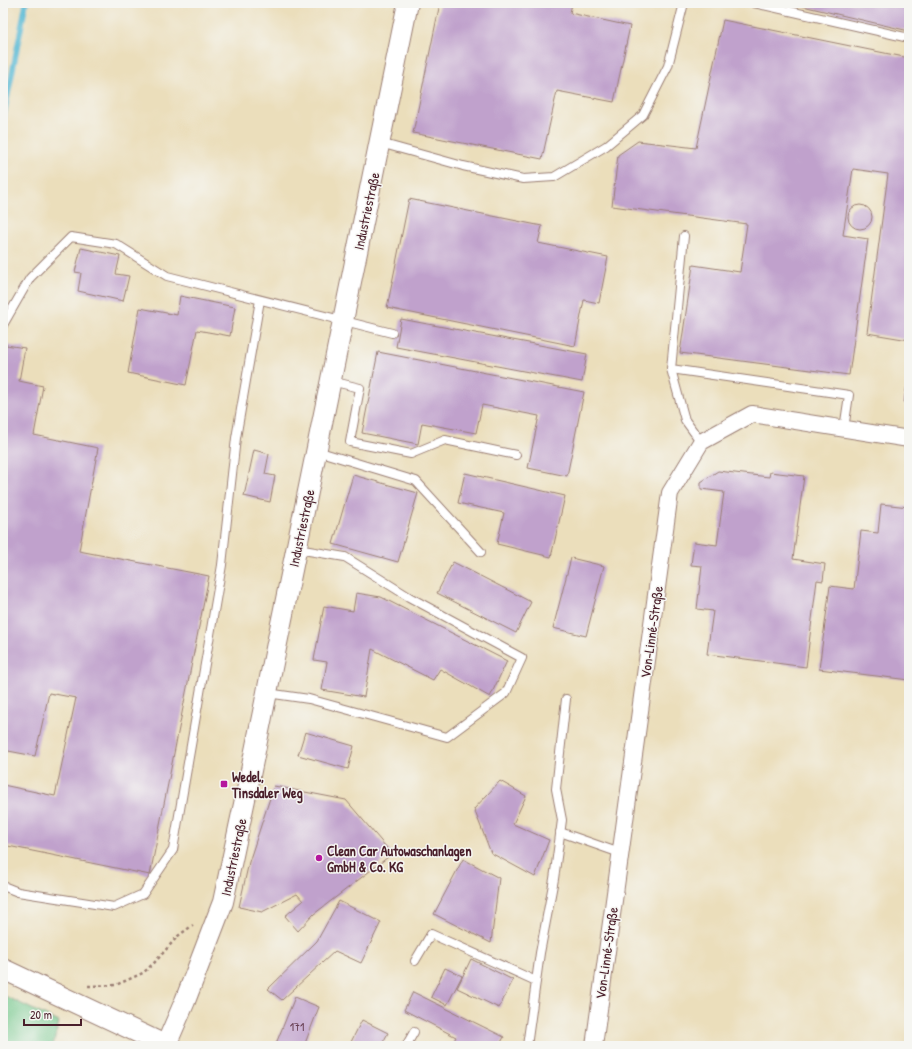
<svg xmlns="http://www.w3.org/2000/svg" width="912" height="1049" font-family="'Patrick Hand',sans-serif">
<style>
.green{fill:#73c78b;stroke:#5e735b}
.lines{fill:none;stroke-linecap:round;stroke-linejoin:round}
.stream{stroke:#54b8d3;stroke-width:5.5}
.building{fill:#c0a1cc}
.service-casing{stroke:#9a7e73;stroke-width:10}
.minor-casing{stroke:#9a7e73;stroke-width:18}
.tertiary-casing{stroke:#9a7e73;stroke-width:22}
.path{stroke:#9a7e73;stroke-width:2.5;stroke-dasharray:3 3;stroke-linecap:butt}
.service{stroke:#fff;stroke-width:8}
.minor{stroke:#fff;stroke-width:16}
.tertiary{stroke:#fff;stroke-width:20}
.poi-dot{fill:#b5179e;stroke:#f6f6f2;stroke-width:1.5}
.labels{text-anchor:middle;dominant-baseline:central;stroke-width:3;stroke-linejoin:round;paint-order:stroke}
.number-label{font-size:12px;fill:#684053}
.street-label{font-size:14px;fill:#4a1f2b;stroke:#f6f6f2}
.poi-label{font-size:14px;font-weight:bold;fill:#4a1f2b;stroke:#f6f6f2;text-anchor:start}
</style>
<rect width="100%" height="100%" fill="#f6f6f2"/>
<filter id="ink" filterUnits="userSpaceOnUse"><feTurbulence type="fractalNoise" baseFrequency=".025" numOctaves="2"/><feDisplacementMap in="SourceGraphic" scale="8" xChannelSelector="R" yChannelSelector="G"/><feConvolveMatrix kernelMatrix="1 2 1 2 8 2 1 2 1" color-interpolation-filters="sRGB"/></filter>
<filter id="wash" filterUnits="userSpaceOnUse"><feTurbulence type="fractalNoise" baseFrequency=".012" numOctaves="4" result="noise"/><feDisplacementMap in="SourceGraphic" scale="16" xChannelSelector="R" yChannelSelector="G"/><feGaussianBlur stdDeviation="0.9" result="paint"/><feColorMatrix in="noise" values="0 0 0 0 0 0 0 0 0 0 0 0 0 0 0 0 0 1.4 0 .05"/><feComposite in="paint" operator="in"/></filter>
<g filter="url(#wash)">
<rect width="100%" height="100%" fill="#ebdebb"/>
<!-- green -->
<polygon class="green" points="3,995 59,1022 53,1046 3,1046"/>
<g class="lines">
<!-- stream -->
<polyline class="stream" points="3,120 26,3"/>
</g>
<g id="blocks">
<!-- building -->
<g class="building">
<polygon points="440,3 572,3 570,13 630,26 614,102 557,91 542,159 413,133"/>
<polygon points="794,3 909,3 909,31 794,4"/>
<polygon points="723,20 909,58 909,340 867,333 888,174 853,169 843,235 868,239 849,375 680,353 693,265 740,272 747,224 612,206 618,155 638,141 696,148"/>
<polygon points="409,199 542,226 538,243 608,257 599,303 584,300 575,346 387,308"/>
<circle cx="860" cy="217" r="12"/>
<polygon points="81,248 120,256 116,274 129,276 123,301 78,291 81,273 75,272"/>
<polygon points="180,296 235,307 230,336 197,330 186,385 128,373 140,308 177,315"/>
<polygon points="401,319 587,354 582,382 396,347"/>
<polygon points="6,345 25,348 19,381 43,386 34,435 98,448 79,551 209,576 150,875 3,845 3,785 55,796 76,698 49,693 35,756 3,750 3,359"/>
<polygon points="378,352 584,392 567,476 528,468 539,416 482,405 476,433 422,423 418,444 362,433"/>
<polygon points="908,377 909,377 909,404 904,403"/>
<polygon points="254,450 269,454 265,474 275,476 270,502 244,496"/>
<polygon points="718,471 769,477 770,472 804,476 793,559 825,564 823,581 817,580 806,667 707,654 713,611 697,609 702,566 691,565 694,542 717,545 724,492 701,489 701,482"/>
<polygon points="465,473 565,496 551,557 497,544 504,513 458,503"/>
<polygon points="353,475 418,493 398,562 333,544"/>
<polygon points="881,504 909,507 909,680 819,669 830,586 854,589 861,531 878,533"/>
<polygon points="571,558 604,566 586,636 553,628"/>
<polygon points="453,562 531,602 516,633 437,593"/>
<polygon points="356,593 381,597 507,661 490,697 440,669 433,680 372,649 364,697 322,690 327,662 314,660 324,606 353,611"/>
<polygon points="305,732 354,746 348,769 298,755"/>
<polygon points="500,781 526,796 513,824 549,840 535,877 491,853 474,809"/>
<polygon points="274,786 346,800 392,854 314,914 298,931 285,916 303,901 297,894 262,912 239,907 249,862"/>
<polygon points="463,859 499,878 491,943 434,914"/>
<polygon points="339,901 381,922 361,963 335,951 282,1000 268,989 317,941"/>
<polygon points="471,959 513,980 499,1008 457,988"/>
<polygon points="445,968 462,976 447,1005 431,997"/>
<polygon points="413,992 504,1037 499,1046 451,1046 456,1037 404,1010"/>
<polygon points="295,997 319,1007 304,1046 275,1046"/>
<polygon points="362,1020 388,1033 381,1046 349,1046"/>
</g>
</g>
</g>
<g filter="url(#ink)">
<use href="#blocks" fill-opacity="0" stroke="#9a7e73" stroke-width="1"/>
<g class="lines">
<!-- service casing -->
<g class="service-casing">
<g id="service">
<polyline points="754,3 909,38"/>
<polyline points="380,143 463,166 523,179 554,177 606,146 643,115 668,66 684,3"/>
<polyline points="684,236 671,369 849,395 844,429"/>
<polyline points="3,325 30,278 71,237 116,244 167,276 392,333"/>
<polyline points="671,369 685,420 701,442"/>
<polyline points="331,381 360,388 350,442 411,454 445,440 516,455"/>
<polyline points="317,451 416,481 481,552"/>
<polyline points="267,693 309,699 447,737 506,693 522,658 409,597 345,557 297,549"/>
<polyline points="560,832 620,853"/>
<polyline points="3,886 18,892 114,907 143,894 173,850 222,565 236,438 260,300"/>
<polyline points="415,961 431,934 536,981"/>
<polyline points="406,1046 414,1032"/>
<polyline points="527,1046 540,953 554,879 562,820 556,789 566,699"/>
</g>
</g>
<!-- minor casing -->
<g class="minor-casing">
<polyline id="minor" points="594,1046 670,493 701,442 752,414 909,439"/>
</g>
<!-- tertiary casing -->
<g class="tertiary-casing">
<g id="tertiary">
<polyline points="3,969 167,1046"/>
<polyline points="166,1045 185,1001 223,902 247,790 408,3"/>
</g>
</g>
<!-- path -->
<polyline class="path" points="88,986 116,985 143,973 155,962 178,936 193,925"/>
<!-- service -->
<use href="#service" class="service"/>
<!-- minor -->
<use href="#minor" class="minor"/>
<!-- tertiary -->
<use href="#tertiary" class="tertiary"/>
</g>
</g>
<!-- markers -->
<g class="poi-dot">
<rect x="220" y="780" width="8" height="8" rx="2"/>
<circle cx="319" cy="858" r="4"/>
</g>
<g class="labels">
<!-- number labels -->
<g class="number-label">
<text x="297" y="1026">171</text>
</g>
<!-- street labels -->
<g class="street-label">
<text transform="translate(366 211) rotate(-78)">Industriestraße</text>
<text transform="translate(301 528) rotate(-78)">Industriestraße</text>
<text transform="translate(651 632) rotate(-82)">Von-Linné-Straße</text>
<text transform="translate(233 857) rotate(-78)">Industriestraße</text>
<text transform="translate(606 953) rotate(-82)">Von-Linné-Straße</text>
</g>
<!-- poi labels -->
<g class="poi-label">
<text x="232" y="776">Wedel,<tspan x="232" dy="16">Tinsdaler Weg</tspan></text>
<text x="327" y="850">Clean Car Autowaschanlagen<tspan x="327" dy="16">GmbH &amp; Co. KG</tspan></text>
</g>
</g>
<!-- margin -->
<rect width="912" height="1049" fill="none" stroke="#f6f6f2" stroke-width="16"/>
<!-- scale -->
<path d="M24 1019v6h57v-6" fill="none" stroke="#4a1f2b" stroke-width="2"/>
<text x="30" y="1019" font-size="12" fill="#4a1f2b" stroke="#f6f6f2" stroke-width="3" paint-order="stroke">20 m</text>
</svg>
